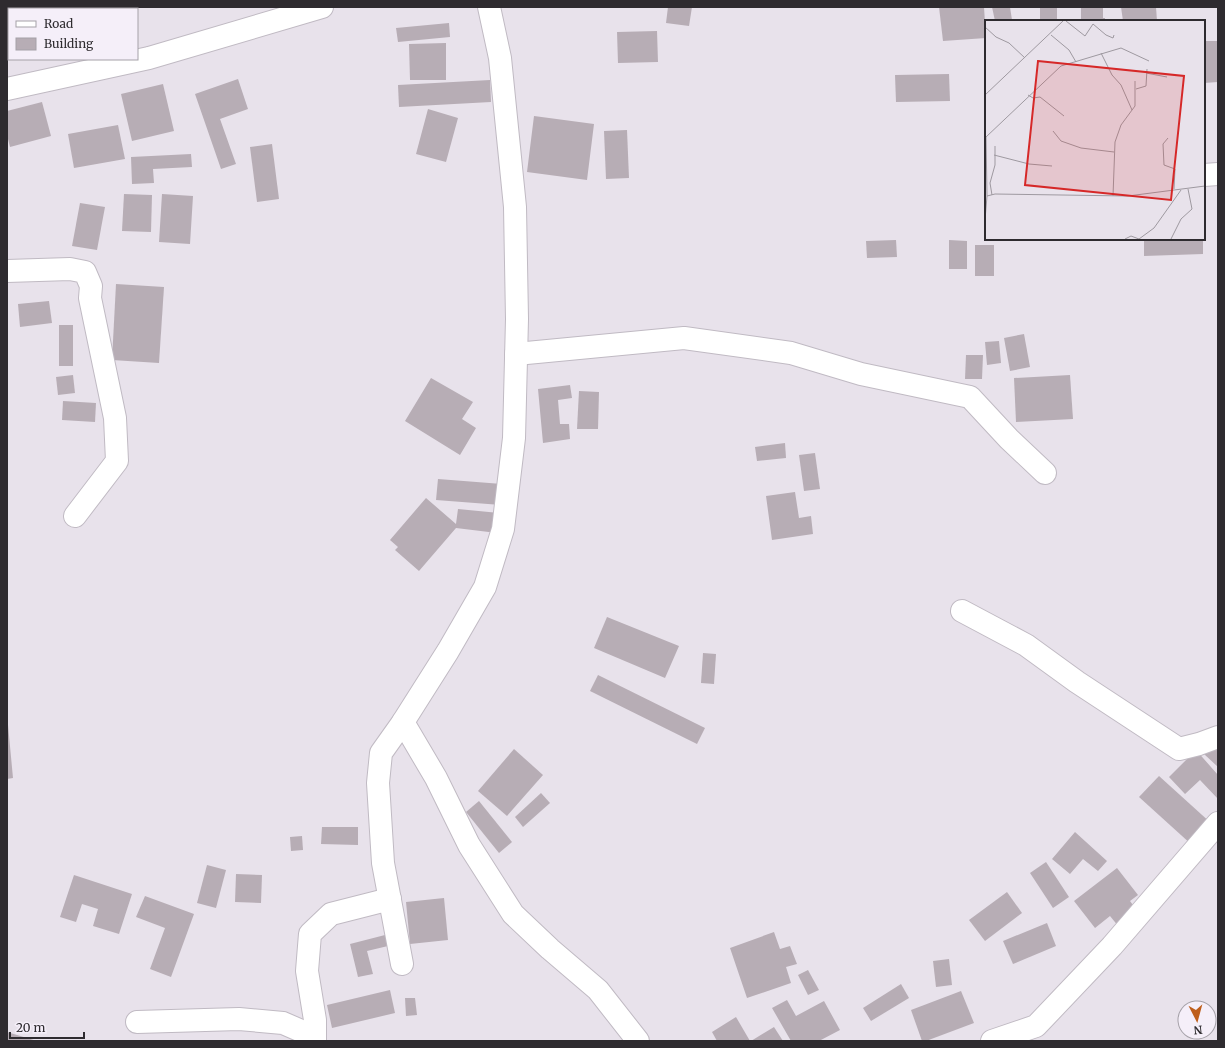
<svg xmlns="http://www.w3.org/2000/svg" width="1225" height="1048" font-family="Merriweather,serif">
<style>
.building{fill:#b7adb5}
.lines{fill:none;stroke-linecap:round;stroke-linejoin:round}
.street-casing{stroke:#c0bac3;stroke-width:24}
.street{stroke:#fff;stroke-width:22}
.inset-road{fill:none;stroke:#9e99a0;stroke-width:1}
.view{fill:#d62828;fill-opacity:0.15;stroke:#d62828;stroke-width:2}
.inset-edge{fill:none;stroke:#2e2b2f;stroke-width:2}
</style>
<rect width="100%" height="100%" fill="#e8e2eb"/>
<!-- building -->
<g class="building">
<polygon points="43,7 61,7 61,8 44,9"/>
<polygon points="668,7 692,7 689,26 666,23"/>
<polygon points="939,7 984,7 986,38 943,41"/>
<polygon points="992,7 1010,7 1012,20 995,21"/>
<polygon points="1040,7 1057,7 1057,20 1081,19 1081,7 1103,7 1103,18 1105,18 1105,21 1040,21"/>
<polygon points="1121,7 1156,7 1157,21 1123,21"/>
<polygon points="449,23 450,37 398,42 396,28"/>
<polygon points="657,31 658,62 618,63 617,32"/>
<polygon points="1204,41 1218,41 1218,82 1204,83"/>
<polygon points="446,43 446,80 410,80 409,44"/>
<polygon points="949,74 950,101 896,102 895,75"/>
<polygon points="238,79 248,109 220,119 236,164 221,169 195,94"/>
<polygon points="490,80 491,102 399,107 398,85"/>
<polygon points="163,84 174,131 132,141 121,94"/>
<polygon points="42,102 51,136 10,147 7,135 7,111"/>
<polygon points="428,109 458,118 446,162 416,154"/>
<polygon points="534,116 594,124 587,180 527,172"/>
<polygon points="118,125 125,159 74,168 68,134"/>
<polygon points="627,130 629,178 606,179 604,131"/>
<polygon points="272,144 279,199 257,202 250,147"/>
<polygon points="191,154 192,167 153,169 154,183 132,184 131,157"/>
<polygon points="124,194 152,195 151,232 122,231"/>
<polygon points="162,194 193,196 190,244 159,242"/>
<polygon points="80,203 105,207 97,250 72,246"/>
<polygon points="1144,239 1203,239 1203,254 1144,256"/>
<polygon points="896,240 897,257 867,258 866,241"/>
<polygon points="949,240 967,241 967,269 949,269"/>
<rect x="975" y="245" width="19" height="31"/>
<polygon points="116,284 164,287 159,363 112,360"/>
<polygon points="49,301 52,323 20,327 18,304"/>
<rect x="59" y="325" width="14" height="41"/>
<polygon points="1024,334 1030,367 1010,371 1004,338"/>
<polygon points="999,341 1001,363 987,365 985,342"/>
<polygon points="966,355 983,355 982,379 965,379"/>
<polygon points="73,375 75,393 58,395 56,377"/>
<polygon points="1070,375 1073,419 1016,422 1014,378"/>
<polygon points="431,378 473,402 462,419 476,428 460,455 405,421"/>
<polygon points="570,385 572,398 558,400 560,424 569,424 570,439 543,443 538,389"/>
<polygon points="579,391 599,392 598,429 577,429"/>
<polygon points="63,401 96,403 95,422 62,420"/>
<polygon points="785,443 786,458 757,461 755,447"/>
<polygon points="815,453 820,489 804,491 799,455"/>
<polygon points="438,479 502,484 501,505 436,500"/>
<polygon points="795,492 799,518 811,516 813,534 772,540 766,496"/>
<polygon points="426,498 456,524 458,509 499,513 497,533 456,528 419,571 395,550 398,547 390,540"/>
<polygon points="607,617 679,646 665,678 594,648"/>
<polygon points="703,653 716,654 714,684 701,683"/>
<polygon points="598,675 705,728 697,744 590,691"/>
<polygon points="7,725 8,725 13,778 7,779"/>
<polygon points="1218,743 1218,767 1204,754"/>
<polygon points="514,749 543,775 507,816 478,791"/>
<polygon points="1196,750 1218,775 1218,799 1200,780 1185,794 1169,777"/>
<polygon points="1159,776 1212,824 1192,845 1139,797"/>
<polygon points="541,793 550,803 523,827 515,817"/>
<polygon points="479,801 512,842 499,853 466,812"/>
<polygon points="322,827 358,827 358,845 321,844"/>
<polygon points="1075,832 1107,861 1098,871 1083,859 1070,874 1052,859"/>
<polygon points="302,836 303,850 291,851 290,837"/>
<polygon points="1046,862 1069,897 1053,908 1030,873"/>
<polygon points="207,865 226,870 216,908 197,903"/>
<polygon points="1117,868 1138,895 1130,901 1138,912 1119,927 1110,916 1095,928 1074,901"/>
<polygon points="236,874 262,875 261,903 235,902"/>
<polygon points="74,875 132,894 119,934 93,926 98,909 82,904 76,922 60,917"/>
<polygon points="1007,892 1022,913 985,941 969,920"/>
<polygon points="145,896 194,914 171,977 150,969 165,928 136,917"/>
<polygon points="444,898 448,940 410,944 406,902"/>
<polygon points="1047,923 1056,946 1013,964 1003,941"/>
<polygon points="774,932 780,949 790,946 797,964 786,967 791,983 747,998 730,948"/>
<polygon points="385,935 388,946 367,951 373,974 358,977 350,944"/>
<polygon points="949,959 952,985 936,987 933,961"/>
<polygon points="808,970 819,990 808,995 798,975"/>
<polygon points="901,984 909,998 871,1021 863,1008"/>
<polygon points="390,990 395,1013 332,1028 327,1005"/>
<polygon points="961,991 974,1023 926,1041 922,1041 911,1010"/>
<polygon points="405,998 415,998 417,1015 406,1016"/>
<polygon points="787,1000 796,1016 824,1001 840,1030 819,1041 791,1041 772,1008"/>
<polygon points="736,1017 750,1041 717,1041 712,1032"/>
<polygon points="774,1027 783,1041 751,1041"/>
<polygon points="7,1032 37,1041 7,1041"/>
</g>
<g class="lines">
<!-- street casing -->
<g class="street-casing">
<g id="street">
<polyline points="7,89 149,58 322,7"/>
<polyline points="1204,175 1218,174"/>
<polyline points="7,271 70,269 85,272 91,286 90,298 115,418 117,461 75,516"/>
<polyline points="516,354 684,338 791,353 861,374 970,397 1009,439 1045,473"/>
<polyline points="962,611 1026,645 1077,682 1179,749 1199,744 1218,737"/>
<polyline points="403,722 436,778 469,845 513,914 550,949 598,990 638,1041"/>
<polyline points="402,964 383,863 378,783 381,753 403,722 448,651 485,587 503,529 514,438 517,319 515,207 500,58 489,7"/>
<polyline points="137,1022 239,1019 283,1023 315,1037"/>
<polyline points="315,1041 315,1020 307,971 310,934 331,914 390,899"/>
<polyline points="992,1041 1036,1026 1112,946 1218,823"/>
</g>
</g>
<!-- street -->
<use href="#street" class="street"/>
</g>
<!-- overview -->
<g transform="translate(985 20)">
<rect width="220" height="220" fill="#e8e2eb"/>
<path class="inset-road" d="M 81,1 L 100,16 L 108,4 L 121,15 L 128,18 L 129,15M 0,7 L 11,17 L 24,23 L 40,38M 66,15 L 84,30 L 91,42M 116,33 L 127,55 L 136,65 L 147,90M 161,53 L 182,57M 151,69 L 161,66 L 162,49M 0,75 L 78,1M 43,75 L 48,78 L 55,77 L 79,96M 68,111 L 76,121 L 96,128 L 129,132M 183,118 L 178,124 L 179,145 L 190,149 L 189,169M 9,135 L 44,144 L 67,146M 7,175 L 5,163 L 10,145 L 10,126M 2,176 L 1,117 L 76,46 L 136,28 L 164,41M 128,176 L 130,122 L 136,105 L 150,86 L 150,61M 0,200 L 2,176 L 10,174 L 143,176 L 220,166M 140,219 L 146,216 L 154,219M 154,219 L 169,208 L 196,170M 186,219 L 196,199 L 207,189 L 203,169"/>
<path class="view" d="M 53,41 L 199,56 L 186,180 L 40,165 Z"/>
<rect width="220" height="220" class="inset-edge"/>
</g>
<!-- border -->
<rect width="1225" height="1048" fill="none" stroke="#2e2b2f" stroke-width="16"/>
<!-- legend -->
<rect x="8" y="8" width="130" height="52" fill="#f5eff9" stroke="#a5a1a8"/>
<rect x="16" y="21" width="20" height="6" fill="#ffffff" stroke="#a5a1a8"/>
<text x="44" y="28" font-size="12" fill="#2e2b2f">Road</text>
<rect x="16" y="38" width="20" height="12" fill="#b7adb5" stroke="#a5a1a8"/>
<text x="44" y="48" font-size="12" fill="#2e2b2f">Building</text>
<!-- north arrow -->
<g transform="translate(1197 1020) rotate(174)"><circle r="19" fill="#f5eff9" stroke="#a5a1a8"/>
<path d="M0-3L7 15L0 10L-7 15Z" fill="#be5e1a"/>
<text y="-6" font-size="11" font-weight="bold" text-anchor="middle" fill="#2e2b2f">N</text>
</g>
<!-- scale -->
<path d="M10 1032v6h74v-6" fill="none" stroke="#2e2b2f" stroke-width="2"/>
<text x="16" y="1032" font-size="12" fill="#2e2b2f" stroke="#f5eff9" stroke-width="3" paint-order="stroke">20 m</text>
</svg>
